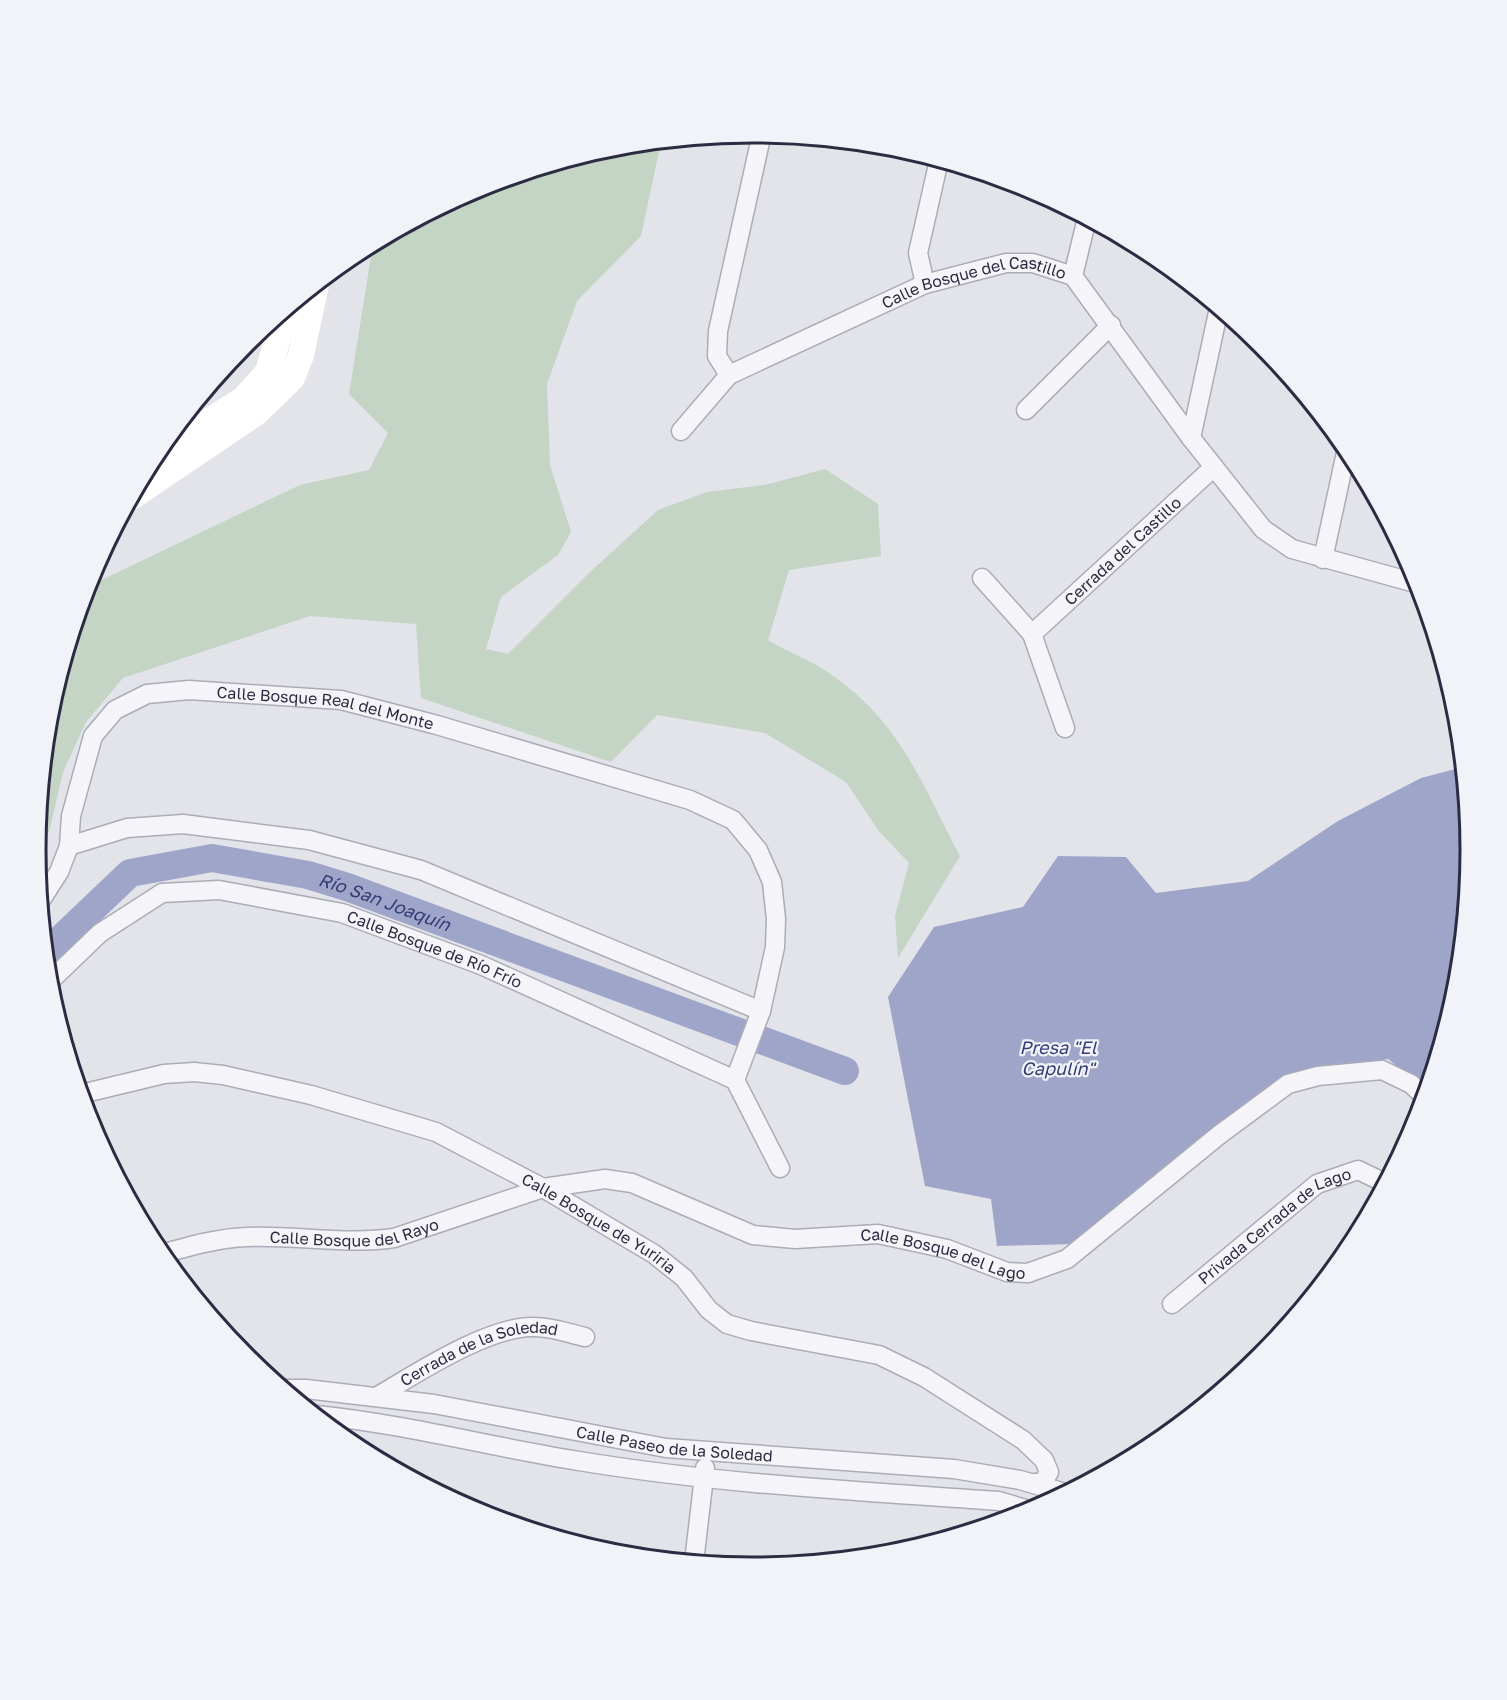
<svg xmlns="http://www.w3.org/2000/svg" width="1507" height="1700" font-family="'Golos Text',sans-serif">
<style>
.green{fill:#c4d4c5}
.water{fill:#9fa5c9}
.lines{fill:none;stroke-linecap:round;stroke-linejoin:round}
.river{stroke:#9fa5c9;stroke-width:28}
.street-casing{stroke:#acacb8;stroke-width:21}
.street{stroke:#f5f5f9;stroke-width:18}
.secondary{stroke:#fff;stroke-width:26}
.labels{text-anchor:middle;dominant-baseline:central;stroke-width:4.5;stroke-linejoin:round;paint-order:stroke}
.street-label{font-size:16px;fill:#2b2c42;stroke:#f2f3f8}
.water-label{font-size:18px;font-style:italic;fill:#363d74;stroke:#f2f3f8}
.rim{fill:none;stroke:#2b2c42;stroke-width:3}
</style>
<rect width="100%" height="100%" fill="#e3e3ea"/>
<!-- green -->
<path class="green" d="M 661,142 L 641,236 L 577,301 L 547,384 L 550,465 L 571,532 L 558,555 L 501,597 L 486,649 L 508,654 L 590,572 L 658,510 L 707,492 L 765,485 L 825,469 L 878,504 L 881,556 L 789,570 L 768,640 C 787,652 810,660 829,673 C 901,722 921,783 960,856 L 898,958 L 895,916 L 909,863 L 878,830 L 846,782 L 765,733 L 657,715 L 611,762 L 421,698 L 416,624 L 310,616 L 123,678 L 86,722 L 63,772 L 50,828 L 37,864 L 36,850 L 50,710 L 87,587 L 300,485 L 369,470 L 388,433 L 349,394 L 373,244 L 479,187 L 614,146 Z"/>
<!-- water -->
<polygon class="water" points="1463,767 1471,850 1457,990 1427,1090 1388,1059 1279,1078 1075,1244 997,1246 991,1199 925,1186 888,997 934,927 1023,907 1058,856 1126,857 1156,893 1248,881 1338,821 1421,778"/>
<g class="lines">
<!-- river -->
<g class="river">
<path id="s1" d="M 46,953 L 130,873 L 212,858 L 308,875 L 347,887 L 739,1032"/>
<polyline points="761,1040 845,1071"/>
</g>
<!-- street casing -->
<g class="street-casing">
<g id="street">
<polyline points="1073,276 1087,218"/>
<polyline points="925,284 918,253 939,160"/>
<polyline points="729,375 717,356 718,331 762,133"/>
<polyline points="1026,410 1111,325"/>
<path id="s2" d="M 681,431 L 729,375 L 925,284 L 1006,263 L 1033,263 L 1073,276 L 1191,438 L 1263,529 L 1292,549 L 1419,584"/>
<polyline points="1191,438 1219,308"/>
<polyline points="1323,559 1347,448"/>
<polyline points="982,578 1032,634 1065,728"/>
<path id="s3" d="M 1032,634 L 1214,467"/>
<polyline points="69,846 127,828 183,824 309,840 421,870 761,1011"/>
<path id="s4" d="M 41,900 L 59,872 L 69,846 L 71,816 L 93,736 L 115,710 L 147,694 L 189,690 L 341,700 L 437,725 L 690,800 L 733,820 L 758,850 L 772,882 L 776,919 L 775,947 L 761,1011 L 735,1080"/>
<path id="s5" d="M 49,982 L 100,933 L 162,893 L 219,890 L 342,913 L 481,965 L 735,1080 L 780,1168"/>
<path id="s6" d="M 81,1094 L 164,1074 L 194,1072 L 223,1075 L 311,1095 L 436,1132 L 543,1188 L 654,1254 L 684,1278 L 709,1310 L 727,1324 L 751,1331 L 879,1355 L 924,1377 L 1023,1440 L 1044,1460 L 1049,1472 L 1043,1483 L 1034,1483"/>
<path id="s7" d="M 162,1254 C 190,1246 218,1238 247,1237 C 296,1235 345,1245 394,1238 L 543,1188 L 605,1179 L 632,1183 L 753,1235 L 795,1239 L 878,1234 L 947,1249 L 1007,1272 L 1028,1273 L 1067,1259 L 1219,1135 L 1288,1084 L 1318,1076 L 1382,1070 L 1411,1084 L 1425,1097"/>
<path id="s8" d="M 1172,1304 L 1317,1184 L 1358,1170 L 1385,1183"/>
<path id="s9" d="M 285,1389 L 306,1389 L 434,1404 L 666,1448 L 954,1469 L 1020,1480 L 1065,1493"/>
<path id="s10" d="M 378,1396 C 417,1373 490,1325 535,1327 C 552,1327 568,1333 585,1337"/>
<path d="M 316,1415 C 405,1424 491,1447 579,1461 C 718,1484 859,1491 999,1501 L 1032,1511"/>
<polyline points="694,1562 705,1468"/>
</g>
</g>
<!-- street -->
<use href="#street" class="street"/>
<!-- secondary -->
<g class="secondary">
<polyline points="155,455 244,399 268,372 286,310"/>
<polyline points="133,496 257,412 292,378 301,355 316,285"/>
</g>
</g>
<g class="labels">
<!-- street labels -->
<g class="street-label">
<text stroke="none"><textPath href="#s2" startOffset="339">Calle Bosque del Castillo</textPath></text>
<text stroke="none"><textPath href="#s3" startOffset="123">Cerrada del Castillo</textPath></text>
<text stroke="none"><textPath href="#s4" startOffset="424">Calle Bosque Real del Monte</textPath></text>
<text stroke="none"><textPath href="#s5" startOffset="426">Calle Bosque de Río Frío</textPath></text>
<text stroke="none"><textPath href="#s6" startOffset="552">Calle Bosque de Yuriria</textPath></text>
<text stroke="none"><textPath href="#s8" startOffset="130">Privada Cerrada de Lago</textPath></text>
<text stroke="none"><textPath href="#s7" startOffset="195">Calle Bosque del Rayo</textPath></text>
<text stroke="none"><textPath href="#s7" startOffset="806">Calle Bosque del Lago</textPath></text>
<text stroke="none"><textPath href="#s10" startOffset="112">Cerrada de la Soledad</textPath></text>
<text stroke="none"><textPath href="#s9" startOffset="394">Calle Paseo de la Soledad</textPath></text>
</g>
<!-- water labels -->
<g class="water-label">
<text stroke="none"><textPath href="#s1" startOffset="378">Río San Joaquín</textPath></text>
<text x="1058" y="1047">Presa "El<tspan x="1058" dy="21">Capulín"</tspan></text>
</g>
</g>
<!-- crop -->
<path d="M0 0H1507V1700H0ZM46 850a707 707 0 1 1 1414 0a707 707 0 1 1-1414 0Z" fill="#f2f3f8" fill-rule="evenodd"/>
<path class="rim" d="M46 850a707 707 0 1 1 1414 0a707 707 0 1 1-1414 0Z"/>
</svg>
